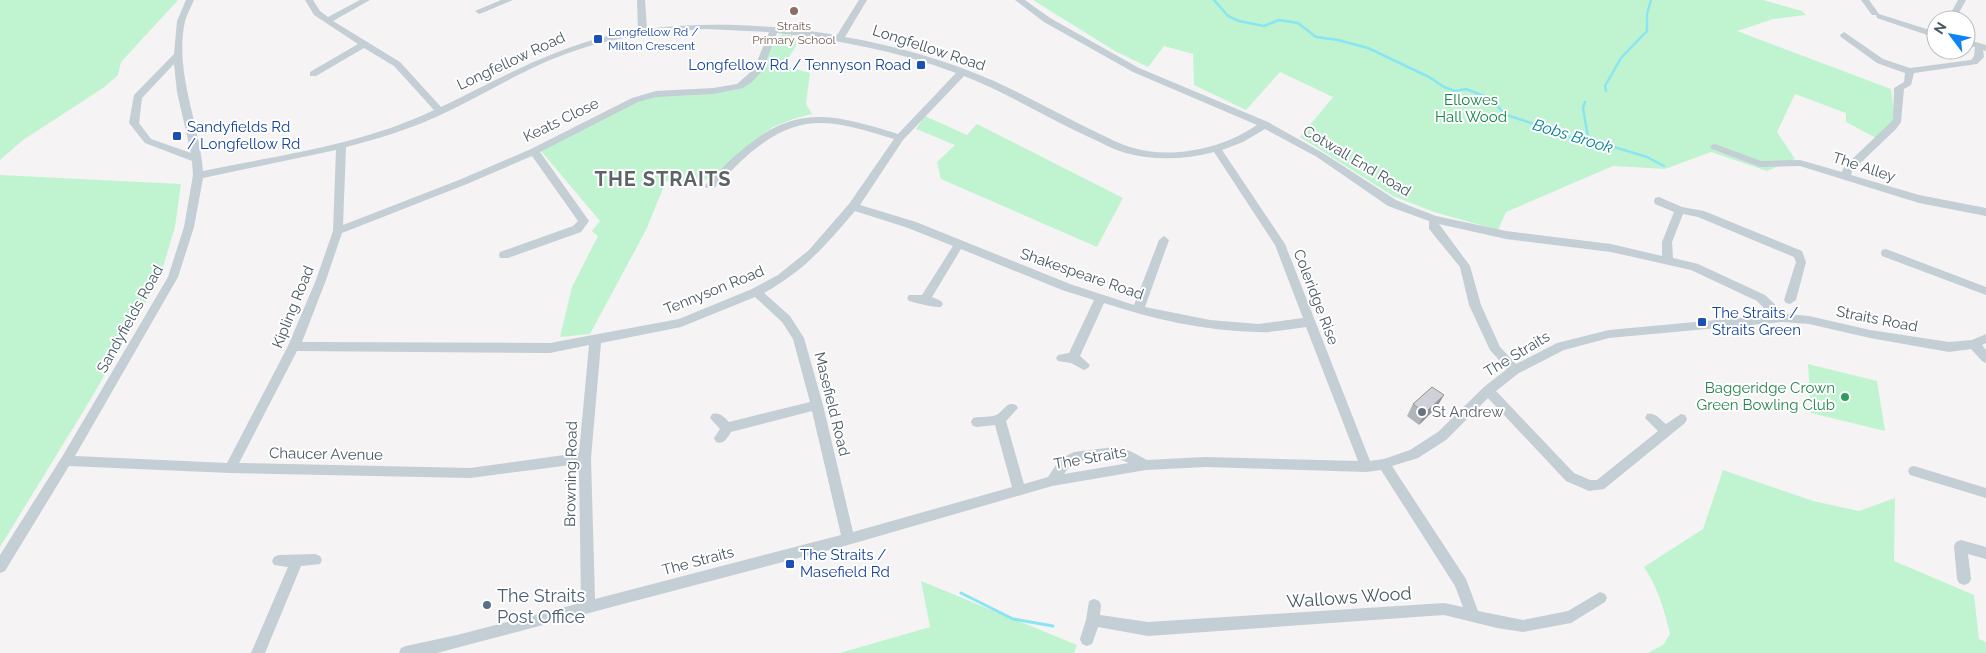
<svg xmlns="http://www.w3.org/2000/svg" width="1986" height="653" font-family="Raleway,sans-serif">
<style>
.green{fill:#c0f4d0}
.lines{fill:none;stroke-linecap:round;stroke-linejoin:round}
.stream-far1{stroke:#8ae5f3;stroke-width:2.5}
.stream{stroke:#8ae5f3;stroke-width:3}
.minor{fill:#c3ced5;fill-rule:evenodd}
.wall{fill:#b1b5ba}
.shaded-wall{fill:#909397}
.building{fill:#ced2d8;stroke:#909397}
.education-dot{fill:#8d6e63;stroke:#fff;stroke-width:2}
.transit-dot{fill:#1a4fb4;stroke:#fff;stroke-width:2}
.leisure-dot{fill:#2e9e5b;stroke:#fff;stroke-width:2}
.worship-dot{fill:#6b7280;stroke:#fff;stroke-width:2}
.service-dot{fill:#5c6f8a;stroke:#fff;stroke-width:2}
.labels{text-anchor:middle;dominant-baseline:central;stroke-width:4;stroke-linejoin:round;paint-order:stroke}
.far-education-label{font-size:12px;fill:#785e54;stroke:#fff}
.far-transit-label{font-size:12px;fill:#164399;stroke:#fff;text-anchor:start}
.street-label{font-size:15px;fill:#485862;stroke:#fff}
.transit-label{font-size:15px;fill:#164399;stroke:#fff;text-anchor:start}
.park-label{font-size:15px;fill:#118642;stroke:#fff}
.leisure-label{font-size:15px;fill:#27864d;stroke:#fff;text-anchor:end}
.worship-label{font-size:15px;fill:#5b616d;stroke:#fff;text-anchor:start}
.water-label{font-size:16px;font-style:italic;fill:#057e91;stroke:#fff}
.near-service-label{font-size:18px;fill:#4e5e75;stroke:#fff;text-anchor:start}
.near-street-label{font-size:18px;fill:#485862;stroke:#fff}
.district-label{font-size:20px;font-weight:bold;letter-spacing:1px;fill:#5e6368;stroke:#fff}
</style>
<rect width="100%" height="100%" fill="#f5f3f3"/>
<!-- green -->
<g class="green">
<polygon points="0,0 178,0 121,62 118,75 103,88 23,140 0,160"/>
<polygon points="1033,0 1763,0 1802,11 1806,15 1773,19 1737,31 1891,89 1895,120 1878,139 1846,122 1846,113 1795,94 1777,132 1795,159 1767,171 1711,152 1665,169 1613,166 1506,212 1498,230 1434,212 1393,196 1300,137 1333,97 1280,72 1246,110 1194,85 1193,54 1164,46 1148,67 1115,51"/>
<polygon points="784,34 801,37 784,66 810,73 806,104 812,114 793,119 773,127 742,150 715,178 697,181 666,181 646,230 590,334 560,337 572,287 598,236 592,231 600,221 541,151 637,100 647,97 734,90 744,86 775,37"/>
<polygon points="925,116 967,135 977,124 1123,198 1097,247 941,179 937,162 955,145 916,129"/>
<polygon points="0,175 181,184 175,227 160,277 92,397 0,547"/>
<polygon points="1808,364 1877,381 1885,431 1811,413"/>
<path d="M 1723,470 L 1813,501 L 1859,511 L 1895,498 L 1894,561 L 1974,595 L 1979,639 L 1986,642 L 1986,653 L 1648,653 L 1663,645 L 1670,634 C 1664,610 1658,587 1644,567 L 1703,529 Z"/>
<polygon points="921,581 1077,645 1074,653 840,653 930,627"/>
</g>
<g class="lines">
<!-- stream-far1 -->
<g class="stream-far1">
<polyline points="1214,0 1228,16 1239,21 1264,26 1279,20 1298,23 1316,37 1338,40 1368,48 1429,77 1444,87 1455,91 1466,89 1492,99 1504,114 1543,127 1559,135 1604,144 1647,157 1664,166"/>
<polyline points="1606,91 1605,86 1621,58 1647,31 1647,14 1651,0"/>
<polyline points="1585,102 1583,108 1589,142"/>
</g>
<!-- stream -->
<polyline class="stream" points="961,593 1013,619 1053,626"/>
<!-- minor -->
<g class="minor">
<path d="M 186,0 L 194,0 C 191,7 187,14 185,21 C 174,72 199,121 203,171 C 280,155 362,145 434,110 L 394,66 L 364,48 L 316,76 L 310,76 L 310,72 L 358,44 L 314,15 L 305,0 L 313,0 L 320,11 L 328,17 L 360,0 L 370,0 L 333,21 L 400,62 L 441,107 C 507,75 565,41 638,30 L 637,0 L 645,0 L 647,29 C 711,21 774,25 837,35 L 859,0 L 867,0 L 845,37 C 896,46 946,60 994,81 C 1031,98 1066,118 1102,135 C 1111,139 1120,144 1130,147 C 1171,160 1222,149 1257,125 L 1133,72 L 1044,22 L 1015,0 L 1025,0 L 1050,18 L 1139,68 L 1268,122 L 1323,153 L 1396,200 L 1410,206 L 1436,216 L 1506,231 L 1611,244 L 1662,256 L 1662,242 L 1674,212 L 1655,204 L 1654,201 L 1655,198 L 1659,197 L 1682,207 L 1704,211 L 1802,251 L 1806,262 L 1796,300 L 1790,304 L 1786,303 L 1784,300 L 1796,262 L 1794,257 L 1698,217 L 1683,214 L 1672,242 L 1673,258 L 1698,264 L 1765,295 L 1785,314 L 1809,316 L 1870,330 L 1949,342 L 1972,340 L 1986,334 L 1986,343 L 1982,345 L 1986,350 L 1986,363 L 1982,361 L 1971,349 L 1949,352 L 1870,338 L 1809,324 L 1782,322 L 1609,338 L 1564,350 L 1519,373 L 1496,391 L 1574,473 L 1590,480 L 1597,480 L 1658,431 L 1645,418 L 1647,414 C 1655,412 1660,419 1666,424 L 1681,414 L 1685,415 L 1687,419 L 1685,423 L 1604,489 L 1589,491 L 1566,481 L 1488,398 L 1446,440 L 1418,458 L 1392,466 L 1466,579 L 1478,611 L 1523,620 L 1568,611 L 1600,592 L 1605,594 L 1607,598 L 1605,602 L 1571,623 L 1523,632 L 1497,628 L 1444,615 L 1148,636 L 1098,627 L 1092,644 L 1087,646 L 1082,644 L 1080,639 L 1086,620 L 1089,601 L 1094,599 L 1099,601 L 1101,605 L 1100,615 L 1148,622 L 1444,603 L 1463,607 L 1455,586 L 1381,470 L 1366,472 L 1205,467 L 1146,470 L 1052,486 L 848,545 L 437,653 L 399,653 L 401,648 L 406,646 L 457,635 L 581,603 L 579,464 L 470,478 L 230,473 L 69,466 L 5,571 L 0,573 L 0,555 L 62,457 L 168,277 L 184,227 L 193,175 L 192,161 L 145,143 L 129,123 L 134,95 L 174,54 L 177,21 ZM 705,29 L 769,32 L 754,69 L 737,84 L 713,88 L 656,91 L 632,98 L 531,149 L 459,180 L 343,225 L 346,147 C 377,139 407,130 436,117 C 482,96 526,67 574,51 C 617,36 660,32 705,29 ZM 777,33 C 839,40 898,51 956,73 L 898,134 C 835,115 798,103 743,149 C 730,159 719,172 706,184 L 705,186 L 706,188 L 714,188 C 726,177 737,164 750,153 C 802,110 834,121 894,139 L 849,204 L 809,250 L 778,275 L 752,289 L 679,319 L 550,343 L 302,342 L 326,280 L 342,233 L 467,184 L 532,156 L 578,221 L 573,226 L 500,252 L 499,255 L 500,258 L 508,258 L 581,232 L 589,221 L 540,152 L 638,102 L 656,97 L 713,94 L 743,88 L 752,82 L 763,70 ZM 174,64 L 177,92 L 191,153 L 151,139 L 139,123 L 142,98 ZM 964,76 C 1008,93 1048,119 1091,138 C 1104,144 1116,151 1130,154 C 1157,161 1187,159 1214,152 L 1275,245 L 1303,318 L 1258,324 L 1210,320 L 1145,307 L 1169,240 L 1164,236 L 1159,240 L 1134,305 L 1070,284 L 916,222 L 860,205 L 903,140 ZM 1265,129 L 1317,157 L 1388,206 L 1429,221 L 1429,229 L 1460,267 L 1469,305 L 1490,350 L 1507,369 L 1484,387 L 1438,432 L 1410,450 L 1384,459 L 1370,461 L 1285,244 L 1222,150 L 1243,142 ZM 336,150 L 333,231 L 316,280 L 288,346 L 227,463 L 75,456 L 178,277 L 194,227 L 203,178 ZM 855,211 L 908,228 L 953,246 L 922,295 L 909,295 L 907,298 L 909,301 C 915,303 937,308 941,307 L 943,304 L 941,301 L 932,297 L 961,249 L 1062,290 L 1094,300 L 1069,353 L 1058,355 L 1056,358 L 1058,361 L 1071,363 L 1084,370 L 1088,368 L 1090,365 L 1080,356 L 1104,303 C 1153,319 1205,331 1256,332 C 1272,333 1290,329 1306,327 L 1358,461 L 1205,457 L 1147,460 L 1130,451 L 1114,447 L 1074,452 L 1060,459 L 1048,477 L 1024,484 L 1006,421 L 1018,408 L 1016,405 C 1007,401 1005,409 998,414 C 992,418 980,416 973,418 L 971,422 L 973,426 L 977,427 L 995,425 L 1012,487 L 853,532 L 823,405 L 804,338 L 790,316 L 764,293 C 805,270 825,246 855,211 ZM 1439,224 L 1506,239 L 1611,252 L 1691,270 L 1757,301 L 1771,315 L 1609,330 L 1557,343 L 1516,364 L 1500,347 L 1481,305 L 1470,266 ZM 755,297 L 782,322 L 793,339 L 810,402 L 729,422 C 724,417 720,412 712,414 L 710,418 L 720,429 L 714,438 L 716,442 C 724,445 727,438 731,432 L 812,411 L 841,535 L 595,599 L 591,458 L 601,343 L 681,327 ZM 589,345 L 579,453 L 470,468 L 239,463 L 297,351 L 550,353 ZM 1114,457 L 1129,463 L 1064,474 C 1075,457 1096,459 1114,457 Z"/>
<polygon points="501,0 513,0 482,13 479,14 475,11"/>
<polygon points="1861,0 1869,0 1879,14 1936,32 1936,38 1877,18 1876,15 1872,15"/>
<polygon points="1958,0 1966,0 1955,20 1947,20"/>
<polygon points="1844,32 1883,59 1910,68 1971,60 1974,56 1975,47 1966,45 1966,39 1986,45 1986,51 1983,50 1984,57 1977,64 1914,73 1911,85 1904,89 1901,122 1896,129 1852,171 1851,175 1919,195 1986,208 1986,216 1919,203 1800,166 1760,167 1712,149 1710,147 1712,145 1715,144 1761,161 1800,160 1842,172 1844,167 1893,120 1894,88 1904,82 1905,73 1877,63 1841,37 1840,35"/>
<polygon points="1886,249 1986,287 1986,295 1882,256 1881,253 1882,250"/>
<polygon points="1914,466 1986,488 1986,498 1910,475 1908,471 1910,467"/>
<polygon points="1961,540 1986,547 1986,559 1968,554 1971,579 1969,583 1964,585 1959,583 1957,579 1954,546 1956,542"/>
<polygon points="315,554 320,556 322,560 320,564 301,566 265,653 251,653 288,567 274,565 272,561 274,557 279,555"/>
</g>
</g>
<!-- wall -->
<polygon class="wall" points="1413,404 1437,407 1419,425 1407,416"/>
<!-- shaded-wall -->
<polygon class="shaded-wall" points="1444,395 1437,407 1419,425 1425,413"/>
<!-- building -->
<polygon class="building" points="1432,387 1444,395 1425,413 1413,404"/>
<!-- markers -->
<circle class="education-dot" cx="794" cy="11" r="5"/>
<g class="transit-dot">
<rect x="593" y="34" width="10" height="10" rx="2.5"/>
<rect x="916" y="60" width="10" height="10" rx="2.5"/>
<rect x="172" y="131" width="10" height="10" rx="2.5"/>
<rect x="1697" y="317" width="10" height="10" rx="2.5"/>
<rect x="785" y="559" width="10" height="10" rx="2.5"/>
</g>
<circle class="leisure-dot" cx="1845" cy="397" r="5"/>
<circle class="worship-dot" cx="1422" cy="412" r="5"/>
<circle class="service-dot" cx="487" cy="605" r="5"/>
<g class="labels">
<!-- far-education labels -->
<g class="far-education-label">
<text x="794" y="26">Straits<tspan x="794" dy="14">Primary School</tspan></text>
</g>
<!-- far-transit labels -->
<g class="far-transit-label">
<text x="608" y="32">Longfellow Rd /<tspan x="608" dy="14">Milton Crescent</tspan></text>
</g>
<!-- street labels -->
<g class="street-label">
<text transform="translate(929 48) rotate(18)">Longfellow Road</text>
<text transform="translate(511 61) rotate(-25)">Longfellow Road</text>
<text transform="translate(561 120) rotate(-26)">Keats Close</text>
<text transform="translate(1357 161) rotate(31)">Cotwall End Road</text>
<text transform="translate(1864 167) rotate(18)">The Alley</text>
<text transform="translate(1082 274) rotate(19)">Shakespeare Road</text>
<text transform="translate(714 290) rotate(-22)">Tennyson Road</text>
<text transform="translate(1316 297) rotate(69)">Coleridge Rise</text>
<text transform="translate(293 307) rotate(-68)">Kipling Road</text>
<text transform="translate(130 319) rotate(-61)">Sandyfields Road</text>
<text transform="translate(1877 319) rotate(11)">Straits Road</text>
<text transform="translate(1517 354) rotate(-31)">The Straits</text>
<text transform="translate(832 404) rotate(76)">Masefield Road</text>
<text transform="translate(326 454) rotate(1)">Chaucer Avenue</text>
<text transform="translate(1090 458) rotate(-10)">The Straits</text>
<text transform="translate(571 474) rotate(-89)">Browning Road</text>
<text transform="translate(698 561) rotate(-15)">The Straits</text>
</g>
<!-- transit labels -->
<g class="transit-label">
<text x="911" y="65" text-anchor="end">Longfellow Rd / Tennyson Road</text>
<text x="187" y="127">Sandyfields Rd<tspan x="187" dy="17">/ Longfellow Rd</tspan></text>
<text x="1712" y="313">The Straits /<tspan x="1712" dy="17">Straits Green</tspan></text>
<text x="800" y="555">The Straits /<tspan x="800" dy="17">Masefield Rd</tspan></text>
</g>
<!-- park labels -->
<g class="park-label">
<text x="1471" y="100">Ellowes<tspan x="1471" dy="17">Hall Wood</tspan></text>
</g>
<!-- leisure labels -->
<g class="leisure-label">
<text x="1835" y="388">Baggeridge Crown<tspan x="1835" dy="17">Green Bowling Club</tspan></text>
</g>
<!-- worship labels -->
<g class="worship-label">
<text x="1432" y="412">St Andrew</text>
</g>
<!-- water labels -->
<g class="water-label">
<text transform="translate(1573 136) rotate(17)">Bobs Brook</text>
</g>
<!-- near-service labels -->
<g class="near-service-label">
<text x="497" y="595">The Straits<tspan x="497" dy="21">Post Office</tspan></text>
</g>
<!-- near-street labels -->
<g class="near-street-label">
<text transform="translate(1349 597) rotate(-4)">Wallows Wood</text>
</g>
<!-- district labels -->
<g class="district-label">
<text x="663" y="179">THE STRAITS</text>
</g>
</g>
<!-- north arrow -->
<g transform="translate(1951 35) rotate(302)"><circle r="24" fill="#ffffff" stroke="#b6bcc0"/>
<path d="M0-4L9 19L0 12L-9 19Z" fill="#0e83f4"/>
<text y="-8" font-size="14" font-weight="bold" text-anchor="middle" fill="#485862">N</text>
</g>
</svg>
